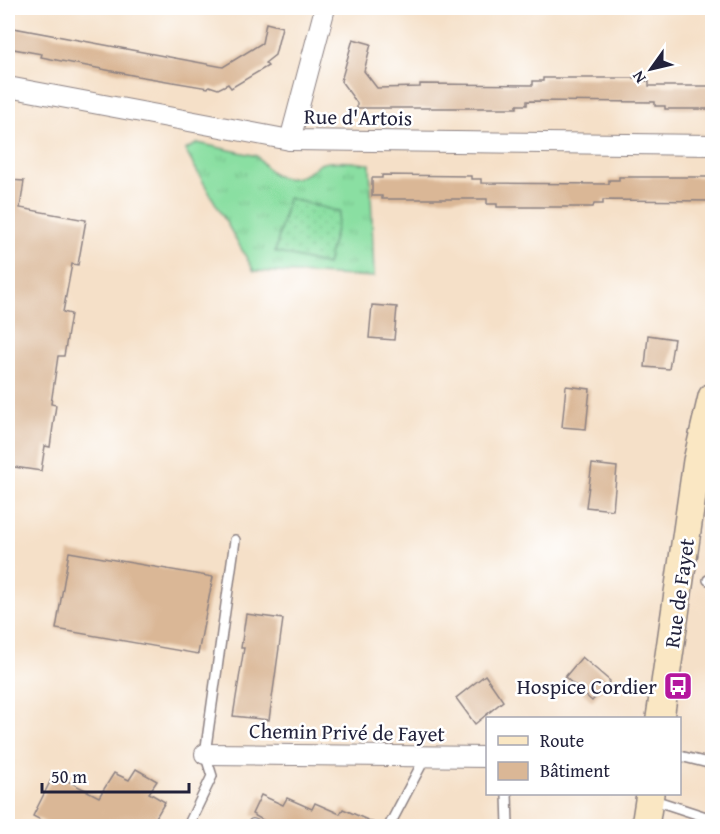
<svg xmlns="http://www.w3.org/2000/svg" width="720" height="834" font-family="'Gentium Book Plus',serif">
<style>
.grass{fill:url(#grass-tufts);stroke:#56806e;stroke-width:1.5}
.park{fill:url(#park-dots);stroke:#56806e;stroke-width:1.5}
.building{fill:#dab796}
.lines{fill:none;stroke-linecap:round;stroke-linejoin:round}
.lane-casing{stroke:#8c8182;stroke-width:12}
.street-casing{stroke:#8c8182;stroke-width:22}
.secondary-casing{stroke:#8c8182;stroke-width:30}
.lane{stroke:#fff;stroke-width:9}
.street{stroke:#fff;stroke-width:20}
.secondary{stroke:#fae7c3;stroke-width:27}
.labels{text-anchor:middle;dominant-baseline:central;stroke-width:5;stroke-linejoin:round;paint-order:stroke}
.street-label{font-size:21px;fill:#22223b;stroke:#fff}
.poi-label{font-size:21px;fill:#22223b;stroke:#fff;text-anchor:end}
</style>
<defs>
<pattern id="grass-tufts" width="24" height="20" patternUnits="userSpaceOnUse" patternTransform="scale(1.5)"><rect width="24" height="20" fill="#8adfa2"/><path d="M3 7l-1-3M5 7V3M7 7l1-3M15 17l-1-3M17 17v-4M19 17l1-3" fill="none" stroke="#77bf8c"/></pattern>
<pattern id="park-dots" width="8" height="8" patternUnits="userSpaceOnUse" patternTransform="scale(1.5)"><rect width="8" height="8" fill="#8adfa2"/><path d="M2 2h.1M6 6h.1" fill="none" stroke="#77bf8c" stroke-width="1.8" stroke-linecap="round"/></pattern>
</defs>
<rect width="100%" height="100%" fill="#fff"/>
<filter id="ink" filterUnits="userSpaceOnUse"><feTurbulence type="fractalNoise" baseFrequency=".0167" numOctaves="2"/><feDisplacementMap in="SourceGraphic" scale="12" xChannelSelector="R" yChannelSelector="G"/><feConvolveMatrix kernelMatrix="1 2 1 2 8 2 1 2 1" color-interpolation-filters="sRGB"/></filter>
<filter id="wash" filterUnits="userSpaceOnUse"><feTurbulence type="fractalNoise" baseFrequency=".008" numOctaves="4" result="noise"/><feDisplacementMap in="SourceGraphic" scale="24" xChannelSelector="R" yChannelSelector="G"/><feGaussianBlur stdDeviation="1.35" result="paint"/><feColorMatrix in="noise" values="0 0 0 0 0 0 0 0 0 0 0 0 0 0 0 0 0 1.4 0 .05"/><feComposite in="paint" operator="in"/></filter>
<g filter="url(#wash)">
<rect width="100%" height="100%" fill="#f5e0c8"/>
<!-- grass -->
<path class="grass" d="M 198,143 L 257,156 C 270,174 280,184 304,175 C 311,172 316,165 323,163 C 337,159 356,163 370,164 L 374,277 L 254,271 L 185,150 Z"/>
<!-- park -->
<polygon class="park" points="288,198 340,212 327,265 275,252"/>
<g id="blocks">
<!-- building -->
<g class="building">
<polygon points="266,23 282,27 275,55 265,63 268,66 231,88 228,84 218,89 209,86 208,88 137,76 41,57 42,54 8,48 8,27 223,67 262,43"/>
<polygon points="353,39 371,44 364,71 377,88 420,87 420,84 533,85 533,81 543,81 543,78 640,78 639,81 649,81 649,86 712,86 712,109 665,109 665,106 655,106 655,102 527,101 527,105 517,105 517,108 357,108 357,103 341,81"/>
<polygon points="382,175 471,176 471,179 481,179 481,183 609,184 609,180 619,180 619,177 712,177 712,201 603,200 603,204 594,204 593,207 497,207 497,204 487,204 487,199 382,199 382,196 372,196 372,178 382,178"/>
<polygon points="8,180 24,181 20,208 86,220 78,265 72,264 63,312 71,314 64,356 58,356 51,404 56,405 50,447 45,446 41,471 8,466"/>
<polygon points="372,305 397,307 394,340 369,338"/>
<polygon points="648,335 674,339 669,369 645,367"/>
<polygon points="566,386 590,389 586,429 562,427"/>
<polygon points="592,464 617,467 613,510 586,507"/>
<polygon points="69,552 213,577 198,654 56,629"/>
<polygon points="246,614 283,619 269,720 233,716 244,648 241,648"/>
<polygon points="582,657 610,681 592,701 565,677"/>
<polygon points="485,675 503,701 475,724 456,698"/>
<polygon points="136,769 157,781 149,793 165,802 151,826 52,826 33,816 54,774 99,797 114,773 129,780"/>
<polygon points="261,795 283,805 287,798 312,809 315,803 340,814 343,809 381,826 289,826 276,821 273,826 252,814"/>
</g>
</g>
</g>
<g filter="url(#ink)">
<use href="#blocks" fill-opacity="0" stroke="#8c8182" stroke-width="1.5"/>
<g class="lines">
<!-- lane casing -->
<g class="lane-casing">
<g id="lane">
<polyline points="708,580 712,581"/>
<polyline points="680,756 712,764"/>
<polyline points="507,794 508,826"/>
<polyline points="651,799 712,819"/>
<polyline points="253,824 258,826"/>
<polyline points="188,826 212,776 205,754 235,540"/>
<polyline points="389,826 426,756"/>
</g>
</g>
<!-- street casing -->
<g class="street-casing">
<g id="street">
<polyline points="8,87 290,140 712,145"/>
<polyline points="290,140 325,8"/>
<polyline points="205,754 488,757"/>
</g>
</g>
<!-- secondary casing -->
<g class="secondary-casing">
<g id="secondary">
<polyline points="660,718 697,461 712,397"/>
<polyline points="645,826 650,794"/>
</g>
</g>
<!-- lane -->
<use href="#lane" class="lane"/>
<!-- street -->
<use href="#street" class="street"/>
<!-- secondary -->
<use href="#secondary" class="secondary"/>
</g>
</g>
<!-- icons -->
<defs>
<g id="bus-square" transform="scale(1.5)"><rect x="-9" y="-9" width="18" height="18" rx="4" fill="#b5179e" stroke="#fff"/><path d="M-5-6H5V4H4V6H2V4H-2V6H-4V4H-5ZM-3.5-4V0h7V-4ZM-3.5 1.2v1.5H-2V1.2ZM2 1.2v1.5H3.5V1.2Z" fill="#fff"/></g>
</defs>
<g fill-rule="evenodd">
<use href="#bus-square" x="678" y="686"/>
</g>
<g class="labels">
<!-- street labels -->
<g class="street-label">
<text transform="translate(358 117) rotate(1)">Rue d'Artois</text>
<text transform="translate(679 593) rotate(-82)">Rue de Fayet</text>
<text transform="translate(347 732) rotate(1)">Chemin Privé de Fayet</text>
</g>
<!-- poi labels -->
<g class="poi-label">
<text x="657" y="686">Hospice Cordier</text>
</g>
</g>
<!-- margin -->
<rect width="720" height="834" fill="none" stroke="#fff" stroke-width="30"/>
<!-- legend -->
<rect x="486" y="717" width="195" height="78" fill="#ffffff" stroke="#a7a7b1" stroke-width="1.5"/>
<rect x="498" y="736" width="30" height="9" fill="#fae7c3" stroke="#a7a7b1" stroke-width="1.5"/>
<text x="540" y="747" font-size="18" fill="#22223b">Route</text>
<rect x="498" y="762" width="30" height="18" fill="#dab796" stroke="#a7a7b1" stroke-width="1.5"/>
<text x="540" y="777" font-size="18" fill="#22223b">Bâtiment</text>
<!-- north arrow -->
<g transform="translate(651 69) rotate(236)" stroke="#ffffff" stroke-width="4.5" paint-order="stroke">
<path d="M0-4.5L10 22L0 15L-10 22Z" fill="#22223b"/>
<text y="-9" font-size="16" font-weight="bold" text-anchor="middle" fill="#22223b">N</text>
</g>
<!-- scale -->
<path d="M42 783v9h147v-9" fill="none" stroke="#22223b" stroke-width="3"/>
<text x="51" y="783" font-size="18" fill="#22223b" stroke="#ffffff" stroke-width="4.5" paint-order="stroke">50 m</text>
</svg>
